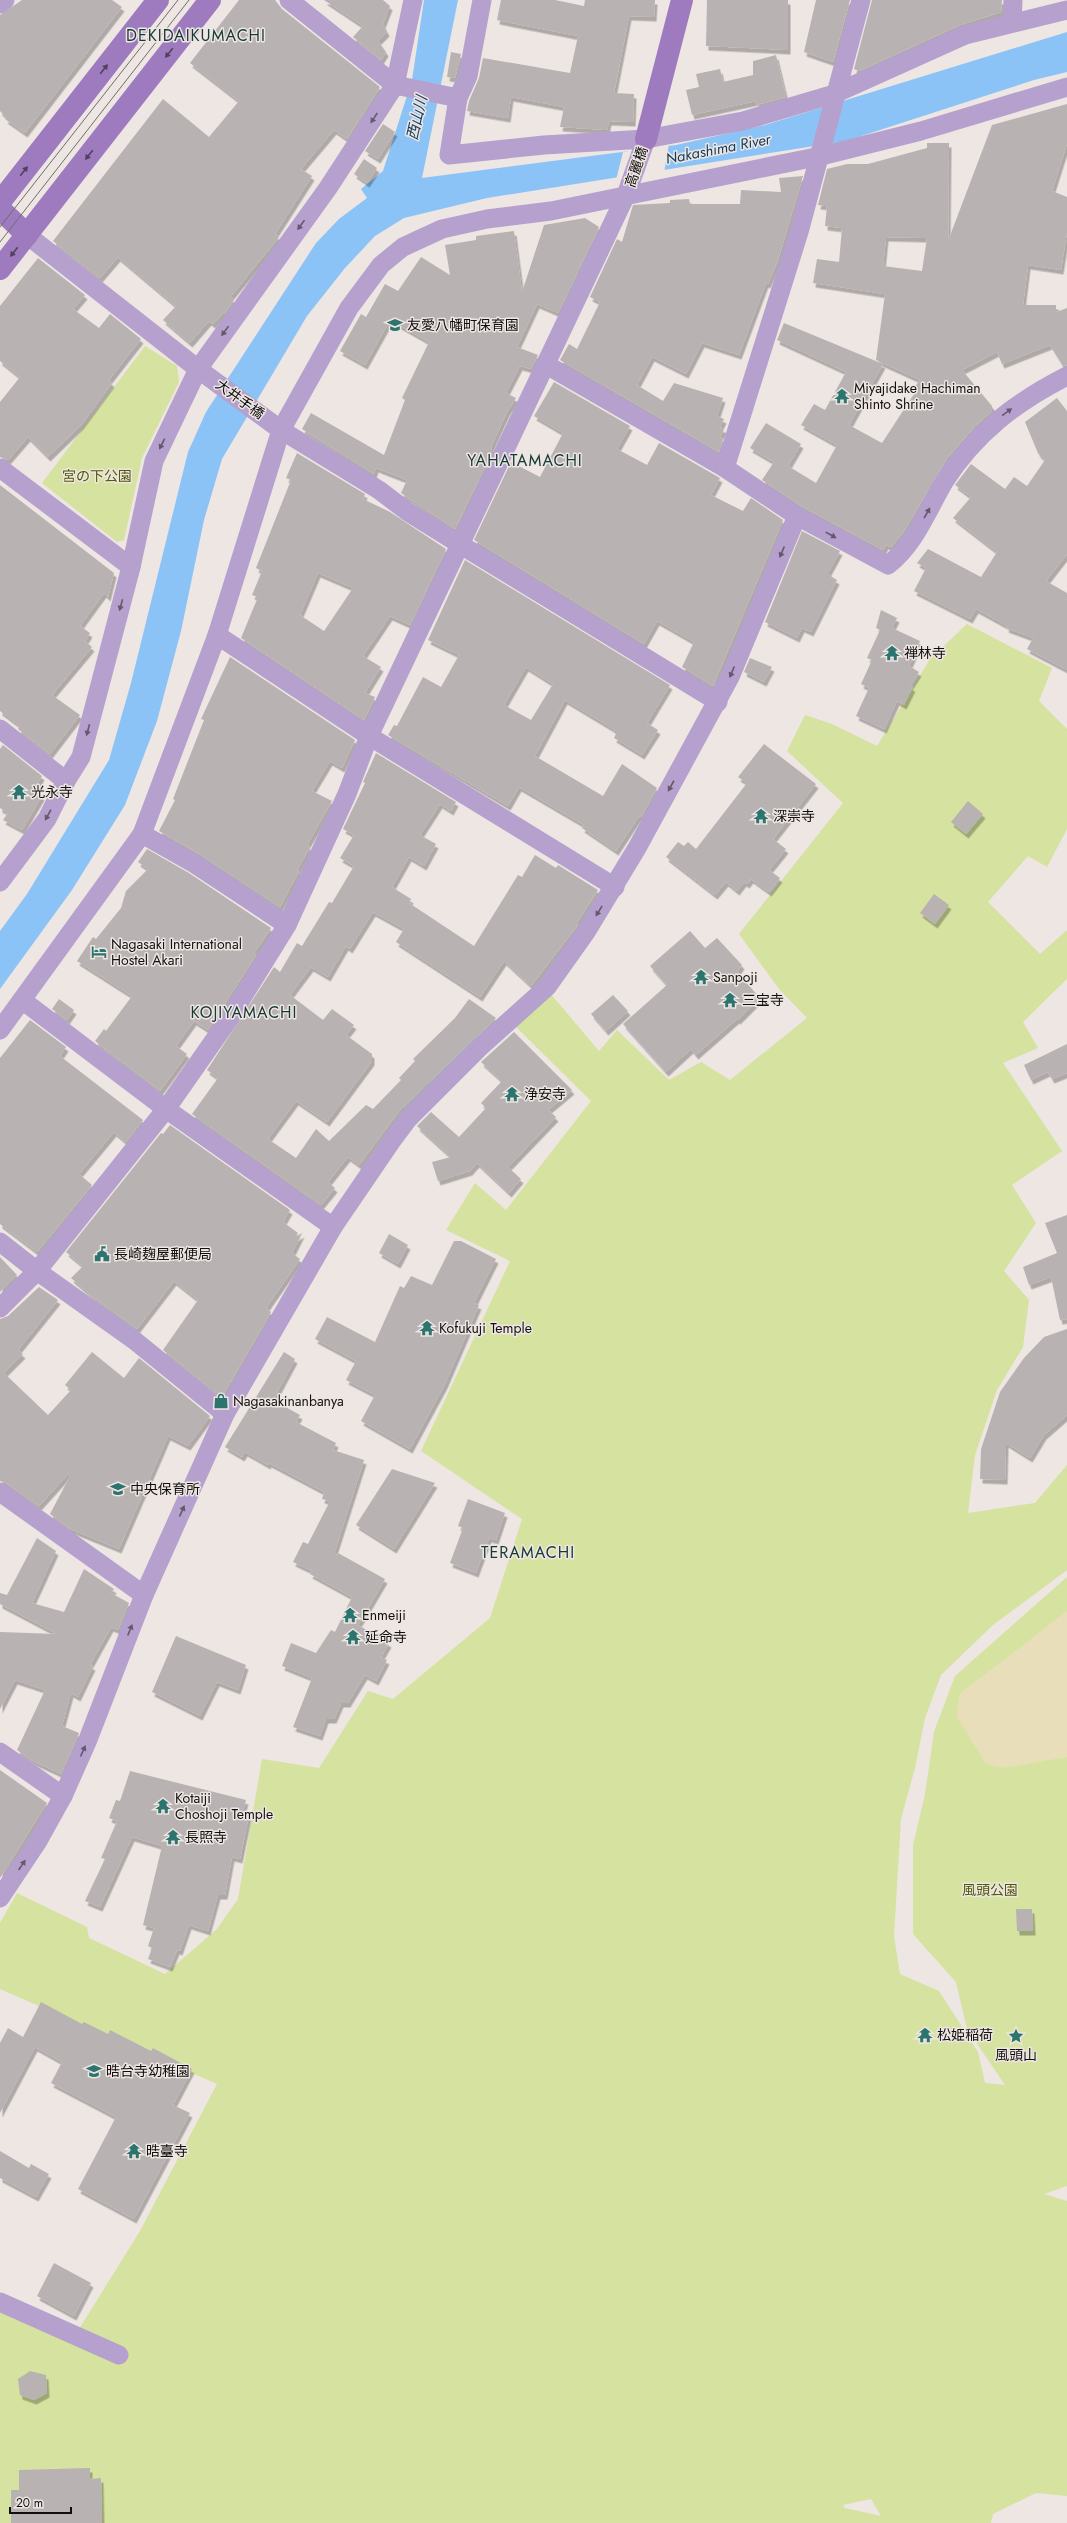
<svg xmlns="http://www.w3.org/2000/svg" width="1067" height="2523" font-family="Jost,'Noto Sans JP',sans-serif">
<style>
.green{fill:#d6e29f;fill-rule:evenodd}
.sand{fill:#e8deb9}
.water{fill:#8bc3f6}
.pier{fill:#ede6e3}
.building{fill:#b9b2b2;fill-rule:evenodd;filter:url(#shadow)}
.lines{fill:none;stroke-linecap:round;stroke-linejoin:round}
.street{stroke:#b6a0cd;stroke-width:19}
.secondary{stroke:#9e7bbe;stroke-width:22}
.tram{stroke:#716d6b;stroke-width:1}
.oneway{fill:#50405d}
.oneway2{fill:#64586e}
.labels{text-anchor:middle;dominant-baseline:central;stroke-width:3;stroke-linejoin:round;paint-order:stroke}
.street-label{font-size:14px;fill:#110f0e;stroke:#ede6e3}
.poi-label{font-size:14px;fill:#110f0e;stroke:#ede6e3;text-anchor:start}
.park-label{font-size:14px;fill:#4f5804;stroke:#ede6e3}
.water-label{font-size:15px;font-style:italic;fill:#103a5b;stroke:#ede6e3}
.quarter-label{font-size:16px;letter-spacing:1px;fill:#173935;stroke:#ede6e3}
</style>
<defs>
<filter id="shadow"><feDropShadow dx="2.5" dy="4.5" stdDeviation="0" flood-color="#0004"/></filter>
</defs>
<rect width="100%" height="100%" fill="#ede6e3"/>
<!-- green -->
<g class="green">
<polygon points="145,346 177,366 179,382 142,458 124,540 117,542 42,483"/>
<path d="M 967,624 L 1052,668 L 1039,701 L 1067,729 L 1067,829 L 1047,867 L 1028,856 L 988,902 L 1040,954 L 1067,930 L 1067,979 L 1023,1022 L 1038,1048 L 1003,1063 L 1062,1151 L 1012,1185 L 1036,1223 L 1004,1271 L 1029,1300 L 1023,1347 L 997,1390 L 975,1455 L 968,1513 L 1035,1503 L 1067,1465 L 1067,1570 L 993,1625 L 941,1675 L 925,1718 L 915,1768 L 901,1819 L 894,1936 L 900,1974 L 939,1991 L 978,2052 L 985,2083 L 1005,2085 L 967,2029 L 956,1982 L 913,1934 L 913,1845 L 925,1794 L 934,1732 L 955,1676 L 1067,1577 L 1067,2186 L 1044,2194 L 1067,2201 L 1067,2496 L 1036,2493 L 993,2514 L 991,2523 L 0,2523 L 0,2309 L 74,2337 L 140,2231 L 217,2084 L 0,1989 L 0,1923 L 17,1893 L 87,1927 L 89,1938 L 165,1974 L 217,1929 L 238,1899 L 262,1759 L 319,1768 L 368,1691 L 393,1699 L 490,1618 L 522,1519 L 421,1451 L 510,1261 L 446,1230 L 475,1183 L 506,1210 L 591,1101 L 515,1026 L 550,993 L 599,1051 L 617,1030 L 669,1080 L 701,1062 L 730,1080 L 807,1018 L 779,989 L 739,934 L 843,803 L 787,751 L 805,715 L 832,724 L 877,746 L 930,659 ZM 871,2499 L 881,2516 L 845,2508 L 843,2505 Z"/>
</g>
<!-- sand -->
<polygon class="sand" points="1067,1611 1067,1757 1005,1768 986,1764 957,1717 959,1694"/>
<!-- water -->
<polygon class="water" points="424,0 458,0 422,178 676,145 765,125 1067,32 1067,72 1034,80 846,141 487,198 404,218 375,236 345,268 307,316 222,459 204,520 181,631 157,721 125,805 72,890 0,989 0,931 27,894 109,760 131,683 188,452 206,412 316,243 339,219 367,198 361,189 383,171 412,80"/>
<!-- pier -->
<polygon class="pier" points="669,144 664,173 616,180 623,152"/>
<!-- building -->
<g class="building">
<polygon points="22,0 112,0 122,7 25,133 5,119 7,118 0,111 0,15"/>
<polygon points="239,0 275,0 282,9 380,87 347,139 334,130 301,169 312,176 275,234 279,237 230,297 234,300 224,314 223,313 213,324 209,321 190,343 163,320 176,306 118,257 100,278 53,241 163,99 209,137 239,101 190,63"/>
<polygon points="324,0 383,0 390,6 383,24 387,32 378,41 386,52 381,60 353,37 363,26"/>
<polygon points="501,0 555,0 584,6 585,0 655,0 654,17 629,16 614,93 634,94 633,122 609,121 607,130 560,127 564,107 511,97 508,118 467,111 469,101 479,78 483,58 570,73 578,36 497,20"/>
<polygon points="707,0 788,0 788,50 706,46"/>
<polygon points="816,0 850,0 833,62 804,52"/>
<polygon points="872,0 1002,0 1001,12 960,25 859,71 854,69"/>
<polygon points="451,52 461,54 455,78 447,77"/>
<polygon points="776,55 786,97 757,105 756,101 692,115 686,90 699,87 696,74 720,69 723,82 753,75 753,61"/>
<path d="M 1067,104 L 1067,144 L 1052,191 L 1067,197 L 1067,232 L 1061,270 L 1028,265 L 1023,305 L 1056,305 L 1056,312 L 1067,308 L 1067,365 L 1063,366 L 1050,345 L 1002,364 L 997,352 L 962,370 L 992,406 L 992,411 L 975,426 L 947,458 L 904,531 L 891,547 L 886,545 L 883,550 L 803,507 L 762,480 L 774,462 L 750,448 L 766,423 L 801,444 L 788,466 L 816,483 L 837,445 L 801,425 L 814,404 L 825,410 L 846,372 L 777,340 L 784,323 L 883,364 L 849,425 L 882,443 L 914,394 L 911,392 L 920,380 L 876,360 L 885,294 L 813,283 L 817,259 L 839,262 L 842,228 L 825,226 L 827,206 L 818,205 L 827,169 L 847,164 L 868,164 L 927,148 L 927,143 L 949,143 L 948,241 L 992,125 ZM 886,237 L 927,238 L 922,271 L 883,266 Z"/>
<polygon points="383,124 395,132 378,159 365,151"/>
<polygon points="364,159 377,168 367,183 354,174"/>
<polygon points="803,176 778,260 768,284 766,283 739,355 702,343 686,374 652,357 637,385 663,401 674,383 723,398 717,416 724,419 720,427 724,429 720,437 723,439 719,452 560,360 569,344 577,349 600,302 590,297 617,239 622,242 633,205 670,203 670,200 689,199 690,204 740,204 741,190 781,192 779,178"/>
<polygon points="585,218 599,227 558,313 537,304 517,347 538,355 531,369 520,366 506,393 516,398 507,412 491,447 492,452 455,529 401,493 407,480 376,468 374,474 302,429 311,413 384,455 405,400 402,398 429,342 390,320 365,365 340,351 361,314 366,317 385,284 398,291 421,257 450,275 445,245 476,240 476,236 514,231 522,292 544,225"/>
<polygon points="38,258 85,295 73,309 99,328 110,314 141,339 109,380 112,383 81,425 48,457 28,437 8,460 0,457 0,402 20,377 0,361 0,306"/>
<polygon points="554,382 630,426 617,449 647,465 659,443 720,478 711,495 743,511 751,498 783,520 713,686 682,667 694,642 657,621 644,644 474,540 511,462 540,477 563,433 534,416"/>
<polygon points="1057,398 1067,411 1067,554 1046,581 1067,593 1067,670 1027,649 1033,638 1006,628 1007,626 976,609 970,619 914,591 926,568 917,563 928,549 981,577 997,552 953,518 971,497 955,485 971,464 1005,489 1014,477 1027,486 1045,460 1038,453 1025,422"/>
<path d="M 297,453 L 365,494 L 363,499 L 390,512 L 446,549 L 410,625 L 390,616 L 363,656 L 381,667 L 365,693 L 375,697 L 364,720 L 241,638 L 258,597 L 252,595 L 262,571 L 256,568 L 291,480 L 286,478 ZM 318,573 L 353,588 L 324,631 L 300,615 Z"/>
<polygon points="0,485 114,573 108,597 104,593 80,626 90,633 85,641 92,647 52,695 80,715 50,754 18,729 20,726 0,711"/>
<polygon points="802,531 840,551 829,571 829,575 837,580 811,632 802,628 797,638 765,622"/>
<path d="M 465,560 L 670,685 L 647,723 L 658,730 L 642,755 L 614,738 L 616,734 L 613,732 L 615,730 L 565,700 L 535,756 L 603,796 L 622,764 L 657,788 L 641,817 L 639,816 L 616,851 L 582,828 L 584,825 L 519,787 L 508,806 L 388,735 L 394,725 L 397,726 L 423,677 L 441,687 L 459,655 L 428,640 ZM 526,667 L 553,684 L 531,720 L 504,705 Z"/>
<polygon points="881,610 897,618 892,628 920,641 909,666 919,672 910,686 913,687 904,705 897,701 884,729 856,716 869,688 861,684 872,660 867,658 880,630 876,628"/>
<polygon points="230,657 355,740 342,768 330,761 312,791 332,801 307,845 310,847 297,870 299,871 280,907 201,855 159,831 175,800 173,799 204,720 201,719"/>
<polygon points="750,658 772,667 764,682 744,672"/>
<polygon points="764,744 816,784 773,839 786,849 769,870 780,878 769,892 751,879 747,884 744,882 737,891 726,882 715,895 666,857 678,842 684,846 688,842 696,849 747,783 738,777"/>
<polygon points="3,745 42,776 34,789 42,796 22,830 3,820 8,813 0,808 0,749"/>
<polygon points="376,753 456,802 451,811 440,804 420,835 436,844 424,866 409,857 392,887 411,899 409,903 474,946 518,875 522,877 535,855 556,868 558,865 598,890 578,921 577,926 531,986 504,961 480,997 396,942 404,929 373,912 350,949 346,946 328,977 311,967 290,995 323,1020 332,1009 354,1025 346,1035 372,1054 372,1061 327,1122 296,1101 268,1139 296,1158 316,1129 329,1141 366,1105 373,1109 401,1080 399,1078 415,1061 413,1059 455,1018 469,999 496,1018 400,1110 359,1165 348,1157 328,1182 335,1188 321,1205 192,1114 218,1078 207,1070 274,967 280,972 297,943 302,946 329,902 332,903 354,866 340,858 354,835 343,829 365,783 363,782"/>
<polygon points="968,801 983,814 966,834 951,822"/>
<polygon points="147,849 189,873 271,928 254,953 256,955 208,1030 194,1021 176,1046 187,1054 160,1091 95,1041 104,1029 106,1031 132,996 77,961 93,937 96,939 121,908 126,891 148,869 138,862"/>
<polygon points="934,894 949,905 935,924 920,913"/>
<polygon points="690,931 705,948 717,938 742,965 737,972 760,998 738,1020 737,1019 696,1055 691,1049 666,1072 623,1024 667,985 650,966"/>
<polygon points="613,995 628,1011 606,1031 591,1014"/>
<polygon points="59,999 74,1010 67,1020 52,1009"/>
<polygon points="30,1020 66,1047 60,1056 143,1120 126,1142 114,1132 79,1174 92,1185 37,1252 0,1224 0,1058"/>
<polygon points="514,1032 572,1090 548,1110 556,1117 508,1167 521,1179 509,1193 477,1163 470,1171 438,1181 432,1162 451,1157 417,1126 431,1112 459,1137 486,1108 481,1103 502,1081 481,1062"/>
<polygon points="1067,1044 1067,1073 1052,1079 1048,1072 1031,1080 1024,1065"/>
<polygon points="170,1125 290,1210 283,1222 298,1233 295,1237 302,1233 292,1253 300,1259 266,1308 271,1312 222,1397 163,1350 198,1300 174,1281 137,1329 93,1297 71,1278 83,1266 66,1252 161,1133 163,1134"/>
<polygon points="1067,1215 1067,1319 1060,1320 1051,1277 1029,1285 1023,1267 1057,1253 1045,1223"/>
<polygon points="389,1234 408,1245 398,1264 379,1253"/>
<polygon points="454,1241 461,1241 496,1259 474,1303 479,1305 445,1384 410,1449 361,1421 375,1395 346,1380 356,1361 315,1339 327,1317 375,1342 400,1286 404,1288 411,1276 432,1285"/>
<polygon points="0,1257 17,1275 0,1292"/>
<polygon points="39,1287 58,1300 18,1350 23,1354 4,1373 48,1415 71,1390 65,1385 92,1352 124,1378 139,1358 210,1416 188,1446 168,1436 119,1549 70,1529 50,1514 70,1476 68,1474 39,1506 6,1483 0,1481 0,1319 8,1316"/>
<polygon points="1067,1329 1067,1415 1044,1435 1030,1458 1006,1443 1005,1480 980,1479 981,1449 1000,1392 1024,1358 1044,1337"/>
<polygon points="284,1352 295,1359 273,1400 300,1415 296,1422 336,1443 333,1450 364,1460 334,1554 337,1555 338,1553 385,1579 358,1625 389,1643 381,1657 387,1660 376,1681 365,1675 348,1703 341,1703 334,1719 326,1719 320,1736 293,1727 312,1678 282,1666 291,1643 316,1653 331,1630 335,1632 352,1597 310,1574 312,1571 293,1562 303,1542 308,1544 330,1501 322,1499 324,1492 269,1463 268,1465 245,1452 242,1457 225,1447"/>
<polygon points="392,1469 435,1483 394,1549 356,1525"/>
<polygon points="468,1499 505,1513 496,1540 489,1538 476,1573 450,1563 463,1528 458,1526"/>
<polygon points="37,1538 56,1551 32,1603 64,1612 84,1569 114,1589 111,1593 129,1603 118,1630 111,1627 90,1665 93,1666 78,1697 71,1693 62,1726 79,1733 61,1774 33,1761 17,1750 45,1690 15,1680 0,1709 0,1632 57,1634 0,1604 0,1593 7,1595"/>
<polygon points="176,1636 246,1665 238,1690 217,1682 200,1716 152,1692"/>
<polygon points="0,1770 47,1803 0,1878"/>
<polygon points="130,1771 246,1800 242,1814 249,1815 240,1859 232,1857 225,1895 218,1895 208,1931 189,1925 180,1951 177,1950 170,1967 148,1959 152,1948 148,1946 154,1928 143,1925 162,1846 132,1837 100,1907 85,1901 105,1859 101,1858 117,1821 109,1818 116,1800 120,1801"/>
<polygon points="1016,1909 1032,1909 1033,1931 1017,1931"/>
<polygon points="41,2002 82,2024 84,2022 108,2034 110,2030 151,2051 153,2048 192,2069 173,2105 190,2113 134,2219 78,2189 116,2117 51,2083 62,2062 35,2047 0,2113 0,2043 8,2028 23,2037"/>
<polygon points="0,2151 29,2168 31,2164 49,2174 36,2197 0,2178"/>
<polygon points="54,2263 91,2283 74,2316 37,2296"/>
<polygon points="30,2371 46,2375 47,2393 34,2400 20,2395 18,2379"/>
<polygon points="90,2468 90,2479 101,2478 102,2523 11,2523 11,2490 19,2490 19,2470"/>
</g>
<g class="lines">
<!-- street -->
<g class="street">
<polyline points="289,0 395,85 458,98"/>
<polyline points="482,0 468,76 458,98 449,155 544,145 646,139 743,121 834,94 965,35 1067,10"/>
<polyline points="0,4 5,0"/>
<polyline points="1012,23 1013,0"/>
<polyline points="27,235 198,369 281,430 379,490 408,512 461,545 718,702"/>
<path d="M 545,364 L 725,468 L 797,516 L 888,565 C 915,544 927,511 944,482 C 975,433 1016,402 1067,376"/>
<polyline points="0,468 131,567"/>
<polyline points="725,468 799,232 861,0"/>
<polyline points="217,635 369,736 615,887"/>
<polyline points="0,729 66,781"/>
<polyline points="142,834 195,864 287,925"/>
<polyline points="0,882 47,819 66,781 81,757 131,567 154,461 198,369 328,188 395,85 413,0"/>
<polyline points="22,1000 166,1109 333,1227"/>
<polyline points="0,1030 142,834 217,635 281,430 349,308 381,265 403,247 442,229 487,219 551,211 821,156 921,131 1067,87"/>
<polyline points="0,1242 37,1271 134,1340 225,1414"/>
<polyline points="0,1308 37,1271 166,1109 229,1019 287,925 347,794 369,736 626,195 646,139"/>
<polyline points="0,1492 144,1595"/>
<polyline points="0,1752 63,1796"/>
<polyline points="0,1898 38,1841 63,1796 87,1742 144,1595 225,1414 333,1227 393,1139 408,1119 479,1048 547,987 586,932 637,848 730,677 797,516"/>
<polyline points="0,2302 119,2355"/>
</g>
<!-- secondary -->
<g class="secondary">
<polyline points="646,139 682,0"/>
<polyline points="0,202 158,0"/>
<polyline points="0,209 27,235"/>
<polyline points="0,269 210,0"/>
</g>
<!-- tram -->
<g class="tram">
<polyline points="0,227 178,0"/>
<polyline points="0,242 189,0"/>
</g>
</g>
<!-- one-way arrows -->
<defs><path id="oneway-solid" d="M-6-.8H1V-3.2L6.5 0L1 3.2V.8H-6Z"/></defs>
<g class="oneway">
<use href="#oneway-solid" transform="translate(169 53) rotate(128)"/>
<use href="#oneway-solid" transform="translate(104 69) rotate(-52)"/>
<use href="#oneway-solid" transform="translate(89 155) rotate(128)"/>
<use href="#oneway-solid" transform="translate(24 171) rotate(-52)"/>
<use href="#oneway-solid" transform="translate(14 252) rotate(128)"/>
</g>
<g class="oneway2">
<use href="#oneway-solid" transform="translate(374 118) rotate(123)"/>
<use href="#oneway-solid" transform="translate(301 225) rotate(126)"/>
<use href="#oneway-solid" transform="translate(225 331) rotate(126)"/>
<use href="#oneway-solid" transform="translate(1007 412) rotate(-36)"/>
<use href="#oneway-solid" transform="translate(162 444) rotate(116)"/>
<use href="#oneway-solid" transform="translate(927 513) rotate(-60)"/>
<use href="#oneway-solid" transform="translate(831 535) rotate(29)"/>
<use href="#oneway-solid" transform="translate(782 552) rotate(113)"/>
<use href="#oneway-solid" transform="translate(121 605) rotate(105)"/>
<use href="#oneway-solid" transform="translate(732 672) rotate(113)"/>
<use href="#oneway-solid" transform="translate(88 730) rotate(105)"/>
<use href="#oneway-solid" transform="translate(671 786) rotate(119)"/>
<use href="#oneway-solid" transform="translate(48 815) rotate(119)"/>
<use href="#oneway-solid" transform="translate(599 911) rotate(122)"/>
<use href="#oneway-solid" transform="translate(182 1511) rotate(-66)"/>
<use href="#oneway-solid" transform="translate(130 1630) rotate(-68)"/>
<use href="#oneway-solid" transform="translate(83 1751) rotate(-66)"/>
<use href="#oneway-solid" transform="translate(22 1865) rotate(-56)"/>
</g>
<!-- icons -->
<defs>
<g id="school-bare" transform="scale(1.2)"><path d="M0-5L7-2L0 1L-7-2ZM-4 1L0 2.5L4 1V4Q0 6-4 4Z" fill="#2c746d" stroke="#ede6e3" stroke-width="2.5" paint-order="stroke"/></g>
<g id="temple-bare" transform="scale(1.2)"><path d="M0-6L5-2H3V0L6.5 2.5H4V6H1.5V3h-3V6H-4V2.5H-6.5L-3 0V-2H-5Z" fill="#2c746d" stroke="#ede6e3" stroke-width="2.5" paint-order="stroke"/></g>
<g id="hotel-bare" transform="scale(1.2)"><path d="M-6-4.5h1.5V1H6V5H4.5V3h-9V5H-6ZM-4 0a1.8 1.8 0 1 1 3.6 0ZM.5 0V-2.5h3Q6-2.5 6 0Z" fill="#2c746d" stroke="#ede6e3" stroke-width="2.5" paint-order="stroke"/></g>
<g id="civic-bare" transform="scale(1.2)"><path d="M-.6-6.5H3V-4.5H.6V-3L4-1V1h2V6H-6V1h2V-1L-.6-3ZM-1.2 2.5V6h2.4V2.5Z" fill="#2c746d" stroke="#ede6e3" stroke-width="2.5" paint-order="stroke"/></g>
<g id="shop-bare" transform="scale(1.2)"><path d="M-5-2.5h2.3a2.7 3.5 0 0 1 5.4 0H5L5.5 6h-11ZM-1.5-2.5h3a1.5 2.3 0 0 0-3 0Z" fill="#2c746d" stroke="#ede6e3" stroke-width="2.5" paint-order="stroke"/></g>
<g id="sight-bare" transform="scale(1.2)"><path d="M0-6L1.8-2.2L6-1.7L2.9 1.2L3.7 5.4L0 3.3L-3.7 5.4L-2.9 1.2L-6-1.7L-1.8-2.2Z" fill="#2c746d" stroke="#ede6e3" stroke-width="2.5" paint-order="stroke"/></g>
</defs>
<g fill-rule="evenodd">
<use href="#school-bare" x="395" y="325"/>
<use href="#temple-bare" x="842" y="396"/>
<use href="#temple-bare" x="892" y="653"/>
<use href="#temple-bare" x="19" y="792"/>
<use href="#temple-bare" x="761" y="816"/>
<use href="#hotel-bare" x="99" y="952"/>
<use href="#temple-bare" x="701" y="977"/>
<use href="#temple-bare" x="730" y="1000"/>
<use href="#temple-bare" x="512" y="1094"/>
<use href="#civic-bare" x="102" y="1254"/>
<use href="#temple-bare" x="427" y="1328"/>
<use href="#shop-bare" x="221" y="1401"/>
<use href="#school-bare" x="118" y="1489"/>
<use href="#temple-bare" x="350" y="1615"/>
<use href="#temple-bare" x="353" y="1637"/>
<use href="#temple-bare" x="163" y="1806"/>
<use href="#temple-bare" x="173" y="1837"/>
<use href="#temple-bare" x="925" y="2035"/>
<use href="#sight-bare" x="1016" y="2036"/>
<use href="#school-bare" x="94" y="2071"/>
<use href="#temple-bare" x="134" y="2151"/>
</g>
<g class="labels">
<!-- street labels -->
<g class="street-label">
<text transform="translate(636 167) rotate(-71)">高麗橋</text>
<text transform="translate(240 399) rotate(36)">大井手橋</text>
</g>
<!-- poi labels -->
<g class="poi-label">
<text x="407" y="325">友愛八幡町保育園</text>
<text x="854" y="388">Miyajidake Hachiman<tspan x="854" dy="16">Shinto Shrine</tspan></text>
<text x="904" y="653">禅林寺</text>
<text x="31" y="792">光永寺</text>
<text x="773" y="816">深崇寺</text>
<text x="111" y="944">Nagasaki International<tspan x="111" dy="16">Hostel Akari</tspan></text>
<text x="713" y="977">Sanpoji</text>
<text x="742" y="1000">三宝寺</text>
<text x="524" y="1094">浄安寺</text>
<text x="114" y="1254">長崎麹屋郵便局</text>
<text x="439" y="1328">Kofukuji Temple</text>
<text x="233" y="1401">Nagasakinanbanya</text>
<text x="130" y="1489">中央保育所</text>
<text x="362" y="1615">Enmeiji</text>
<text x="365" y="1637">延命寺</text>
<text x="175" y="1798">Kotaiji<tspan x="175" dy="16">Choshoji Temple</tspan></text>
<text x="185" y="1837">長照寺</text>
<text x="937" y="2035">松姫稲荷</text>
<text x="1016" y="2055" text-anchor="middle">風頭山</text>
<text x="106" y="2071">晧台寺幼稚園</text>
<text x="146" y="2151">晧臺寺</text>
</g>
<!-- park labels -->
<g class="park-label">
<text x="97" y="476">宮の下公園</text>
<text x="990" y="1890">風頭公園</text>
</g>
<!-- water labels -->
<g class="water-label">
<text transform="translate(417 118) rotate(-77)">西山川</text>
<text transform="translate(718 149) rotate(-11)">Nakashima River</text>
</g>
<!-- quarter labels -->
<g class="quarter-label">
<text x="196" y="35">DEKIDAIKUMACHI</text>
<text x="525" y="460">YAHATAMACHI</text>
<text x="244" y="1012">KOJIYAMACHI</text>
<text x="528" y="1552">TERAMACHI</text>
</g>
</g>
<!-- scale -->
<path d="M10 2507v6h61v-6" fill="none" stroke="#110f0e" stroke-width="2"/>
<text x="16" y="2507" font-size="12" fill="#110f0e" stroke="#ede6e3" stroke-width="3" paint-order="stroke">20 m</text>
</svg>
